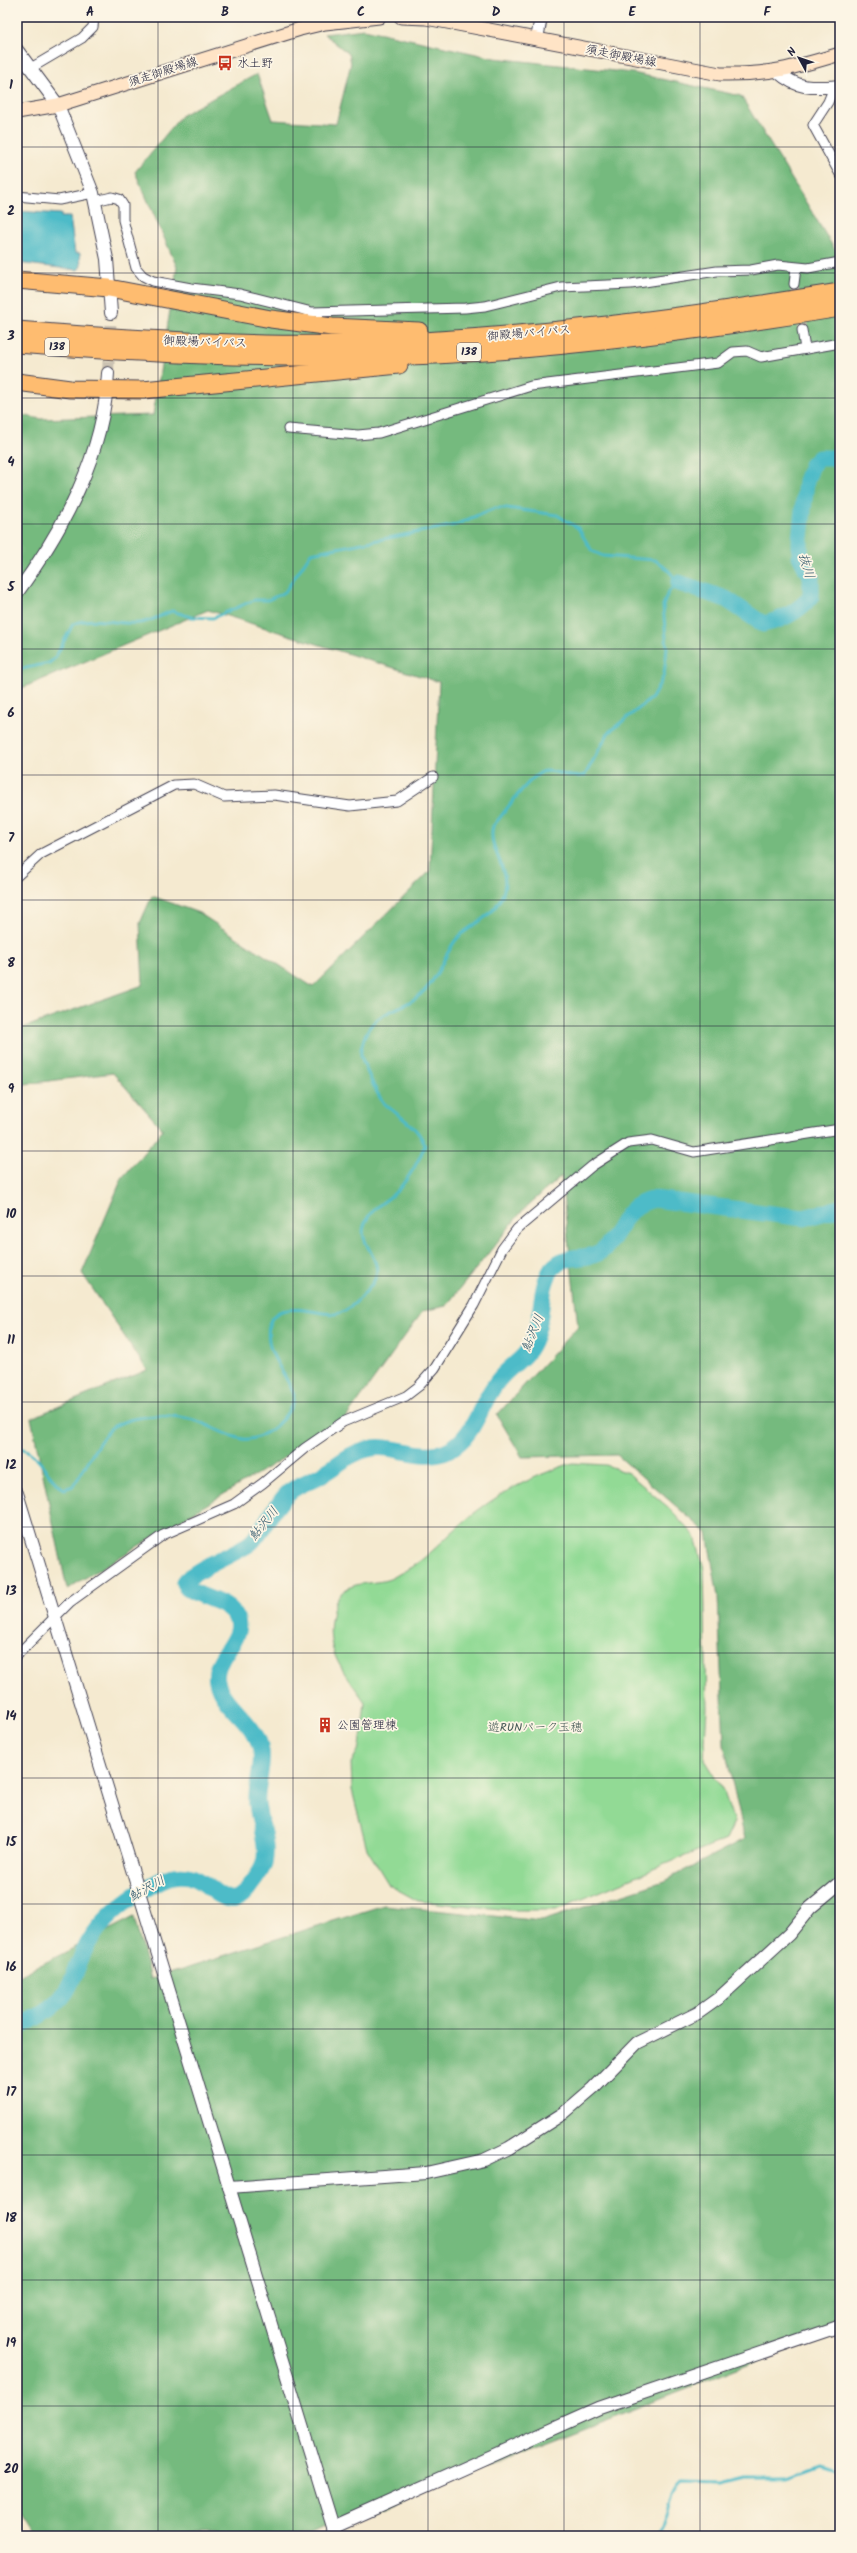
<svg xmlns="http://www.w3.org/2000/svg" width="857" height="2553" font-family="Kalam,'Klee One',sans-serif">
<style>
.green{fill:#92da95;stroke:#5a7e68}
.forest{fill:#75ba7e;stroke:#4c6e5c}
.water{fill:#4ebbc8;stroke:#386e82}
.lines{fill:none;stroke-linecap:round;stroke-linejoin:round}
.stream{stroke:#4ebbc8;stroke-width:3}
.river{stroke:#4ebbc8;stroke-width:17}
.minor-tunnel{stroke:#cbc2b2;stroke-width:9;stroke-dasharray:9 4.5;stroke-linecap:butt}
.tertiary-tunnel{stroke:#cbc2b2;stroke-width:12;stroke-dasharray:12 6;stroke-linecap:butt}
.minor-casing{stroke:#424051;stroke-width:11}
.tertiary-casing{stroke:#424051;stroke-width:14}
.secondary-casing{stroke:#424051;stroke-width:15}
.motorway-casing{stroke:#424051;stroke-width:19}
.minor{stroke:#fff;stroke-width:9}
.tertiary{stroke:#fff;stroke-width:12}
.secondary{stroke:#ffe4c6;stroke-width:13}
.motorway{stroke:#febc70;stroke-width:17}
.grid{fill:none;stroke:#22223b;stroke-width:1;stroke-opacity:0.55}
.labels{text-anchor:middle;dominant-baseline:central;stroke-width:3.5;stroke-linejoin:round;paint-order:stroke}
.shield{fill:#fcf5e5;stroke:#63616e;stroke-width:1}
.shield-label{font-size:11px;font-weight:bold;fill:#22223b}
.street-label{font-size:12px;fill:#22223b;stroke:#fcf5e5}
.poi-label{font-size:12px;fill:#22223b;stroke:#fcf5e5;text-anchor:start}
.park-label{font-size:12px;fill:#445956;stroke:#fcf5e5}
.water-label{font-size:13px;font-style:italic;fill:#31586c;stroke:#fcf5e5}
.neatline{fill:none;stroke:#22223b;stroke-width:1.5}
.grid-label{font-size:13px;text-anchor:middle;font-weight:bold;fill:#22223b}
</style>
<rect width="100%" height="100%" fill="#fcf5e5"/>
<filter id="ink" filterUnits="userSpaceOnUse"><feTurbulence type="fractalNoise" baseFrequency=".025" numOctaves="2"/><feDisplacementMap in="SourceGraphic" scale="8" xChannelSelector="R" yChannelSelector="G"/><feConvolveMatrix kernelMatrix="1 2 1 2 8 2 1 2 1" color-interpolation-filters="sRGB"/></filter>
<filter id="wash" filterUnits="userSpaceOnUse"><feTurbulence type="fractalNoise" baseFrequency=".012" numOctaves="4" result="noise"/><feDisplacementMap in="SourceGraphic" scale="16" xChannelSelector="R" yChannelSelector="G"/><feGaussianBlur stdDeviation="0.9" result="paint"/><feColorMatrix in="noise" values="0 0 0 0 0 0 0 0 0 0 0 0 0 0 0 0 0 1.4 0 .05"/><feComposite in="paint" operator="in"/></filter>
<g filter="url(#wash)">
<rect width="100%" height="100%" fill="#f5ead0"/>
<!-- green -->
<path class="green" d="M 572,1463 L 606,1465 L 628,1473 L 669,1508 L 695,1536 L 704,1570 L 707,1708 L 704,1760 L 724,1792 L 734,1822 L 726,1839 L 556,1910 L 511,1910 L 418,1901 L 389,1885 L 367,1849 L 352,1790 L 351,1763 L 360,1747 L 365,1702 C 345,1673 324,1653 332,1615 C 333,1611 334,1604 336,1600 C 348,1580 368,1585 387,1580 C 392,1579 398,1574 403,1572 C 429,1558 444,1538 466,1520 C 497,1493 534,1476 572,1463 Z"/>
<!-- forest -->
<polygon class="forest" points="364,29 494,58 633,73 741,96 840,258 840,2329 309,2536 36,2536 17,2506 17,1977 134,1917 150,1979 384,1905 542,1921 664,1881 745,1839 724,1745 718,1597 707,1533 617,1455 522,1457 497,1415 578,1326 561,1176 523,1210 446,1306 423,1311 343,1422 67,1589 31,1418 147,1370 82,1273 122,1178 163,1130 113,1073 17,1085 17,1030 143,985 140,923 152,896 199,913 313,987 430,871 439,682 208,610 17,690 17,414 41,419 153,415 177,267 135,172 182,115 257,74 273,120 336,124 351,63 349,54 324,34"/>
<!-- water -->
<polygon class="water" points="17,211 61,214 61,217 70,217 75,253 80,253 81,266 78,270 17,263"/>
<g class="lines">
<!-- stream -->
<g class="stream">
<path d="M 17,670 L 49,663 L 55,658 L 73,624 C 96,615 116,625 139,623 C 151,622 161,615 172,611 L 191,617 L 213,618 L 254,600 L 268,600 L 285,592 L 311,553 L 455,525 L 495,508 L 507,508 L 557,515 L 578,528 L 592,551 L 603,556 L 655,560 L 668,570 L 679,583 L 668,592 L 663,606 L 667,648 L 664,675 L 657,689 L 652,698 L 609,732 L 585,775 C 570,780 561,771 546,771 C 531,772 504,814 493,826 C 486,850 515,871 501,898 C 489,922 468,924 455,941 C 442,959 437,983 416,998 C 396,1012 370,1013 363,1042 C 362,1045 360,1051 361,1054 C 362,1062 378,1097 384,1103 C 400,1118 416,1124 425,1145 C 419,1161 410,1176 399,1189 C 388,1201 372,1206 365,1223 C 355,1245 389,1261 372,1284 C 364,1295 348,1313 335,1314 C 312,1314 262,1293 269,1341 C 271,1359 288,1377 294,1395 C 293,1416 263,1442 243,1439 C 227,1437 212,1426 197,1421 C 172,1413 137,1414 114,1426 C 102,1432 83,1473 73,1486 L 64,1489 C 47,1478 39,1451 17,1447"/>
<path d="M 655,2536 C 669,2522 666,2496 681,2483 L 721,2484 L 745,2478 L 788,2478 L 822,2466 L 840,2472"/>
</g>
<!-- river -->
<g class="river">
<path d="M 679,583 L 726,599 L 763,624 C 783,620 797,612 811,597 L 811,578 L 800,556 L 800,539 L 806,481 L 812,465 L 819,458 L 832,458 L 840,461"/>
<path d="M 17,2028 C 34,2019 54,2009 65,1993 C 73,1981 77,1967 83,1953 C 95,1927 118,1906 142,1891 C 157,1882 173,1871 192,1877 C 212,1883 229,1918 250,1886 C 254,1881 262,1870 264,1863 C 269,1844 259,1823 257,1804 C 255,1782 268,1759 257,1738 C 247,1717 222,1704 217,1681 C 211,1658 248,1638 235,1616 C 226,1600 202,1599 187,1588 L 184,1583 C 191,1571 233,1555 249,1544 C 257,1539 267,1519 274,1510 C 280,1503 285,1494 292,1490 C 300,1484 310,1481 319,1476 C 336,1467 349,1453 368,1449 C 393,1442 423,1464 450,1449 C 475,1436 481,1402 497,1382 C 511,1363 526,1361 535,1337 C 543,1317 539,1287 552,1269 C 567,1250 589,1264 605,1248 C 625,1228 621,1207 654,1199 L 804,1218 L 840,1208"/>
</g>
</g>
</g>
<g filter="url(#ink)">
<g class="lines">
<!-- minor-tunnel -->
<polyline class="minor-tunnel" points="794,284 802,330"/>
<!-- tertiary-tunnel -->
<polyline class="tertiary-tunnel" points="108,373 111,313"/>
<!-- minor casing -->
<g class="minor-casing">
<g id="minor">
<polyline points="31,68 82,38 93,27 94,17"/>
<polyline points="834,87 828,102 813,125 840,174"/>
<polyline points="17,196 59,200 93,193"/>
<polyline points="95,201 112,197 119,199 123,205 123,220 136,268 143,276 153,281 191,288 240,294 312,312 465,308 485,306 561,287 631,284 717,271 751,270 778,265 808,268 840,262"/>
<polyline points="794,284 796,268"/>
<polyline points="802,330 805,349"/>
<polyline points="288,429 358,435 379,433 531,386 718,363 733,352 747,351 761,357 840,343"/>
<polyline points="17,876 41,854 174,785 194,784 224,797 274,795 350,806 397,801 433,777"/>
<polyline points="17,1655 70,1602 163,1535 234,1504 263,1483 305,1448 343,1422 406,1396 419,1386 435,1368 474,1305 502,1249 517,1229 592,1166 628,1143 652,1140 694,1152 840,1129"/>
</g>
</g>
<!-- tertiary casing -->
<g class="tertiary-casing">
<g id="tertiary">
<polyline points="537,39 541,17"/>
<polyline points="17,50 58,105 93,193 107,259 111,313"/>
<path d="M 778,72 C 798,90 814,88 840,86"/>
<path d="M 17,593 C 64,528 104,455 108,373"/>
<polyline points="17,1493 333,2527 338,2536"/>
<polyline points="229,2187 426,2173 484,2160 509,2148 564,2113 593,2088 637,2043 698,2013 719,1998 789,1934 810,1908 840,1883"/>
<polyline points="333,2527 599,2408 840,2326"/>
</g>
</g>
<!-- secondary casing -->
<g class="secondary-casing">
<g id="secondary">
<path d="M 401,17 L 426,18 L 720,74 C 768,75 794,68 840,54"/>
<polyline points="17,112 58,105 300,29 325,23 379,17"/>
</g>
</g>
<!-- motorway casing -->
<g class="motorway-casing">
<g id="motorway">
<polyline points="17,280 109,288 271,319 332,327 419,331"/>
<path d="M 17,330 C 127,339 238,346 349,344 C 514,340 677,318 840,292"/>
<path d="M 17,344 C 156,355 296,361 436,355 C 571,348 706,330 840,308"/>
<polyline points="17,382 70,389 143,390 399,365"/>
</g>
</g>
<!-- minor -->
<use href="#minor" class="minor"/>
<!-- tertiary -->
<use href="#tertiary" class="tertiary"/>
<!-- secondary -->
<use href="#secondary" class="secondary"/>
<!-- motorway -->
<use href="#motorway" class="motorway"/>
</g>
</g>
<!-- grid -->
<path class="grid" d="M 158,17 L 158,2536M 293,17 L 293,2536M 428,17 L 428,2536M 564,17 L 564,2536M 700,17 L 700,2536M 17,147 L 840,147M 17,273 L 840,273M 17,398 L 840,398M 17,524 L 840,524M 17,649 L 840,649M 17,775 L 840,775M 17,900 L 840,900M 17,1026 L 840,1026M 17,1151 L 840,1151M 17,1276 L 840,1276M 17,1402 L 840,1402M 17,1527 L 840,1527M 17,1653 L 840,1653M 17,1778 L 840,1778M 17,1904 L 840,1904M 17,2029 L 840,2029M 17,2155 L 840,2155M 17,2280 L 840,2280M 17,2406 L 840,2406"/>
<!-- icons -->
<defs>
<g id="bus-bare" transform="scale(1.2)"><path d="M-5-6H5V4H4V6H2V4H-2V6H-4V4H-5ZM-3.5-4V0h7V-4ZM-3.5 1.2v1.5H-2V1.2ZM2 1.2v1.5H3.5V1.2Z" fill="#c8321e" stroke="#fcf5e5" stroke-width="2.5" paint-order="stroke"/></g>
<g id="building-bare" transform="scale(1.2)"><path d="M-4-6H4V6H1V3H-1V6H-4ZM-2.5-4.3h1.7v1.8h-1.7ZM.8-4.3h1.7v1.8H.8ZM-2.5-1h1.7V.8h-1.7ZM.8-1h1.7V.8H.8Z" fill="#c8321e" stroke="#fcf5e5" stroke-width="2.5" paint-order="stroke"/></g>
</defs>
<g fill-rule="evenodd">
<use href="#bus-bare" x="225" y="63"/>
<use href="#building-bare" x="325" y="1725"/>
</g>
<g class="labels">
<!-- shield labels -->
<g class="shield">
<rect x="45" y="338" width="24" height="18" rx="3"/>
<rect x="457" y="343" width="24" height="18" rx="3"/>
</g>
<g class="shield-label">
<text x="57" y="347">138</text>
<text x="469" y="352">138</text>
</g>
<!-- street labels -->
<g class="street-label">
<text transform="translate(621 56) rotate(11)">須走御殿場線</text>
<text transform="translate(163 72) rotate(-18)">須走御殿場線</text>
<text transform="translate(529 333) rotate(-5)">御殿場バイパス</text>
<text transform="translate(205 342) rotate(2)">御殿場バイパス</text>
</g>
<!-- poi labels -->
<g class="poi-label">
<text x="237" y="63">水土野</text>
<text x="337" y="1725">公園管理棟</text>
</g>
<!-- park labels -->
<g class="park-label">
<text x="535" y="1727">遊RUNパーク玉穂</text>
</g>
<!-- water labels -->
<g class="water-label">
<text transform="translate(806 566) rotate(74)">抜川</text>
<text transform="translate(533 1333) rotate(-68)">鮎沢川</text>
<text transform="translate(264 1524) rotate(-51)">鮎沢川</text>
<text transform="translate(147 1889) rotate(-29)">鮎沢川</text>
</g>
</g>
<!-- margin -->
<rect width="857" height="2553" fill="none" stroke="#fcf5e5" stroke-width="44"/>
<!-- north arrow -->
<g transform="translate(799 58) rotate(310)" stroke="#fcf5e5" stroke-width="3" paint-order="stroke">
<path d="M0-3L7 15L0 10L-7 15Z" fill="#22223b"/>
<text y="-6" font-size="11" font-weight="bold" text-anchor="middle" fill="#22223b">N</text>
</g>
<rect x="22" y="22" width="813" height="2509" class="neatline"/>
<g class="grid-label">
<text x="90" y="16">A</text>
<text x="225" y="16">B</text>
<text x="361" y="16">C</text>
<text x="496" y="16">D</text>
<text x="632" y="16">E</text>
<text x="767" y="16">F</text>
<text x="11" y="89">1</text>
<text x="11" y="215">2</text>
<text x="11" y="340">3</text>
<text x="11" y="466">4</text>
<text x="11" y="591">5</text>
<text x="11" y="717">6</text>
<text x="11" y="842">7</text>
<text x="11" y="967">8</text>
<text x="11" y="1093">9</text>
<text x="11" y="1218">10</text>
<text x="11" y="1344">11</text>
<text x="11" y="1469">12</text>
<text x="11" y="1595">13</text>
<text x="11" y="1720">14</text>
<text x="11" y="1846">15</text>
<text x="11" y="1971">16</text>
<text x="11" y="2096">17</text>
<text x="11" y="2222">18</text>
<text x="11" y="2347">19</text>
<text x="11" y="2473">20</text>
</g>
</svg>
